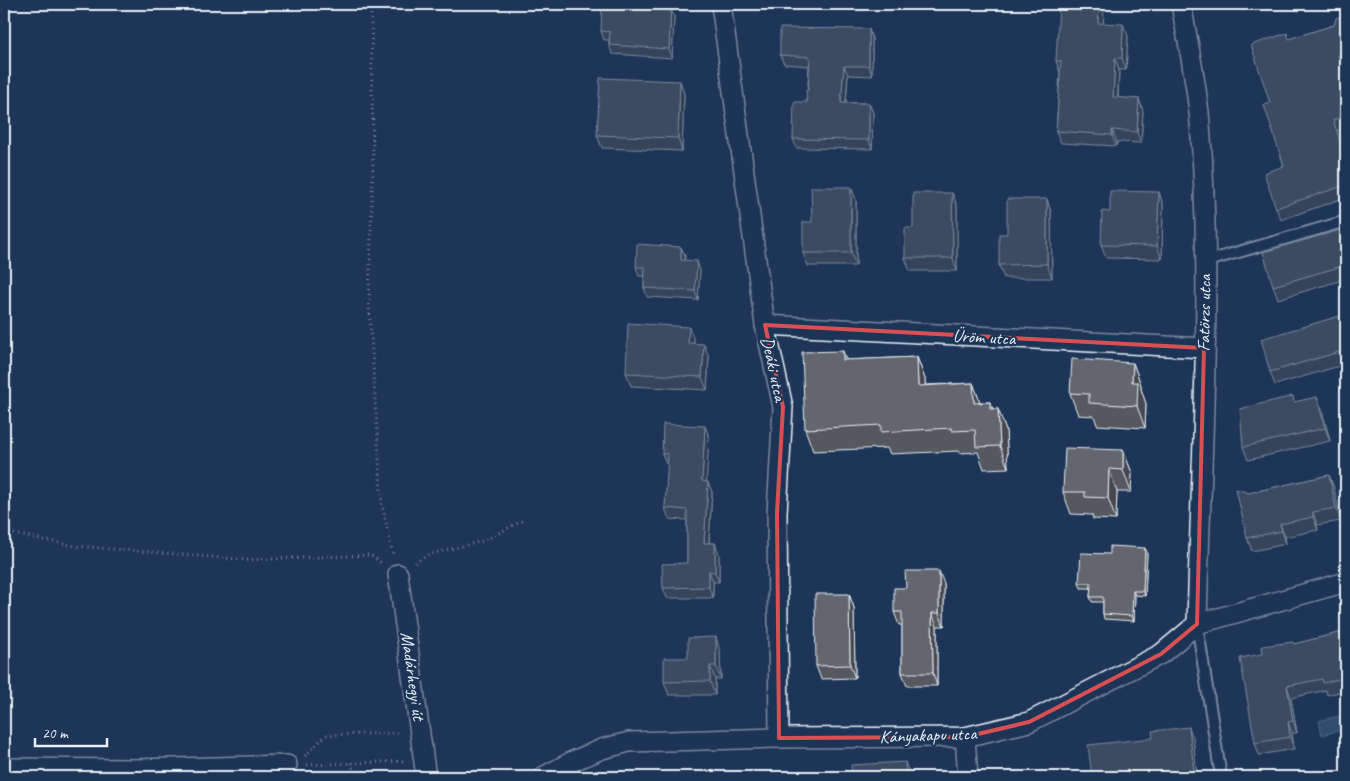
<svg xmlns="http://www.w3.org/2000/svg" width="1350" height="781" font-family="Caveat,sans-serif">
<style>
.water{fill:#446e8a;stroke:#86a2b6}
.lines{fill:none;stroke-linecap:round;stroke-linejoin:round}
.lane-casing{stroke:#e8f1f8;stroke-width:14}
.street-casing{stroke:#e8f1f8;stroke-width:22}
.path{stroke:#e8f1f8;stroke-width:3;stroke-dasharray:1 4;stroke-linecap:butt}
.lane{stroke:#1d3557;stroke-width:10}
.street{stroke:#1d3557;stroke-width:19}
.wall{fill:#56585f;stroke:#e8f1f8}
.shaded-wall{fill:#46474d;stroke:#e8f1f8}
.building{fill:#64666e;stroke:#e8f1f8}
.marked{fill:none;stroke:#da5052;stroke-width:4;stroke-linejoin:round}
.labels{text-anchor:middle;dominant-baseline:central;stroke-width:4.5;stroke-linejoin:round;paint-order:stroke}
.street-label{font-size:18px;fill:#e8f1f8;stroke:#1d3557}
</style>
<rect width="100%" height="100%" fill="#1d3557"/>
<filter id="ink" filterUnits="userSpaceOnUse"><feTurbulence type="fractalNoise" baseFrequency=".02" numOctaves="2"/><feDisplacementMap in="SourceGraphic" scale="10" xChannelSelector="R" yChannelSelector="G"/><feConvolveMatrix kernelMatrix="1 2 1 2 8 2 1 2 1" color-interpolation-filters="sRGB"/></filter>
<g filter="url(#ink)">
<!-- water -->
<polygon class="water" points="1346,714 1346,729 1322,735 1319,721"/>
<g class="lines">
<!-- lane casing -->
<g class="lane-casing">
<g id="lane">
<polyline points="1204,262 1346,221"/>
<polyline points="1197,624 1221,777"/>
</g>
</g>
<!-- street casing -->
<g class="street-casing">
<g id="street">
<polyline points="721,4 765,325 783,407 777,513 779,738"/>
<path d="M 1181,4 C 1188,43 1197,84 1200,124 C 1213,290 1201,458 1197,624"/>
<polyline points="765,325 1204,348"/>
<polyline points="398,574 426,777"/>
<polyline points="965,737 968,777"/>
<polyline points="4,768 134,769 287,765"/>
<polyline points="543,777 573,761 602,749 629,742 779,738 965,737 1029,722 1161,654 1197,624 1346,582"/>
</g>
</g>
<!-- path -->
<g class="path">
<polyline points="371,4 373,160 369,305 382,505 393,554"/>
<polyline points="4,532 75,546 248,560 371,555 381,563"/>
<polyline points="415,563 427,555 483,541 524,520"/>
<polyline points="305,756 326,735 399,733"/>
<polyline points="350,763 358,777"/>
<polyline points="307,765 404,761"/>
</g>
<!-- lane -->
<use href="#lane" class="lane"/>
<!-- street -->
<use href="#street" class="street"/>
</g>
<!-- wall -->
<g class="wall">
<polygon points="671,8 674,17 672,58 612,54 609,45 609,40 604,40 601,31"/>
<polygon points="1346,15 1346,66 1343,67 1346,78 1346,128 1337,131 1346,157 1346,197 1281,220 1276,208 1284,166 1270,103 1289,39 1334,25"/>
<polygon points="1103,23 1128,36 1126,70 1119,70 1118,98 1139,99 1143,111 1141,143 1117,142 1116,146 1061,143 1056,131 1060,73 1056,61"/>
<polygon points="872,38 872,76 848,75 846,103 869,103 873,113 872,149 796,148 793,139 807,102 809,66 784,64 780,55"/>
<polygon points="680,81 684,94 682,151 602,148 597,135"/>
<polygon points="851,187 856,200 856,266 808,266 803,253 812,222"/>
<polygon points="1159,192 1163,205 1162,259 1106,258 1101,245 1110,212"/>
<polygon points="952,193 957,206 957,271 910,271 905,258 913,228"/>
<polygon points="1047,199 1051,212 1052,278 1004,278 999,265 1007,234"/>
<polygon points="1344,229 1346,235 1346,279 1278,299 1273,286"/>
<polygon points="681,247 685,256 684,260 700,270 698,300 647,297 644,288 644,276 639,276 636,267"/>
<polygon points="1343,315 1346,323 1346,364 1275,385 1270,372"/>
<polygon points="694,340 694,343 709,357 707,390 631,386 626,373"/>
<polygon points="917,357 925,379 925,385 973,383 980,402 990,402 993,409 998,409 1006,431 1008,468 984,469 978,452 960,453 959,451 890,454 887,448 813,451 805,429 846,360"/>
<polygon points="1133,363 1141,385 1141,389 1146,404 1145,428 1097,425 1094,416 1078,415 1070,393"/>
<polygon points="1295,402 1322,410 1330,441 1248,460 1243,447"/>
<polygon points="709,436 706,482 712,492 709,543 715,543 719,554 719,582 713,582 713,598 667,598 663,588 687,563 687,520 669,519 665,508 668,464 666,464 662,454"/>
<polygon points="1123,450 1132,473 1131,492 1117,492 1116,520 1093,519 1092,515 1071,514 1063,492"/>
<polygon points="1329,475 1334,488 1341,521 1317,525 1318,530 1285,537 1286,544 1252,551 1247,538 1249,493"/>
<polygon points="1147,552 1145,596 1135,595 1134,621 1104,619 1103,614 1103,602 1092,602 1090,597 1091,588 1081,588 1079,583 1110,554"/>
<polygon points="944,584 944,626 937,626 937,686 907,686 902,673 902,625 899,625 894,612 906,588"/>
<polygon points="849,594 854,608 855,678 821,679 816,666"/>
<polygon points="1346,631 1346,690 1327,695 1326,690 1291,698 1297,733 1292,733 1294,749 1259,755 1255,743 1263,654 1294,644"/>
<polygon points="720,651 721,679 715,679 715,695 669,695 664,682 688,658"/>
<polygon points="1193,738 1197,777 1092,777"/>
</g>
<!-- shaded-wall -->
<g class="shaded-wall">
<polygon points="1099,4 1104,4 1103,35 1098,23"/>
<polygon points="671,8 674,17 672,58 669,49"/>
<polygon points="1123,24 1128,36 1126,70 1122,58"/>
<polygon points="869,29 872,38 872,76 869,66"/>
<polygon points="1115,58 1119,70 1117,109 1113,97"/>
<polygon points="844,66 848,75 845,112 841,103"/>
<polygon points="680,81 684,94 682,151 678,138"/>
<polygon points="1139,99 1143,111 1141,143 1137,132"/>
<polygon points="869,103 873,113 872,149 869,140"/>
<polygon points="1112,130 1117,142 1116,146 1112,135"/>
<polygon points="851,187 856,200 856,266 851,253"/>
<polygon points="1159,192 1163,205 1162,259 1157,246"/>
<polygon points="952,193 957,206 957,271 953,258"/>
<polygon points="1047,199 1051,212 1052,278 1047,264"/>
<polygon points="681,247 685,256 684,269 681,260"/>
<polygon points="697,261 700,270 698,300 695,291"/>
<polygon points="689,327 694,340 693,356 688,343"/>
<polygon points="704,344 709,357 707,390 702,377"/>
<polygon points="843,351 851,373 843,360"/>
<polygon points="917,357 925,379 926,408 918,386"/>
<polygon points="1133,363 1141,385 1141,389 1146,404 1145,428 1137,406 1132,382"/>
<polygon points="973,383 981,405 974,403"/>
<polygon points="1317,397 1322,410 1330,441 1325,428"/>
<polygon points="998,409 1006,431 1008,468 1000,446"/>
<polygon points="705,426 709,436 706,492 702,481"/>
<polygon points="1123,450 1132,473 1131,492 1123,470"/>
<polygon points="1109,469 1117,492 1116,520 1108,498"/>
<polygon points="1329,475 1334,488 1341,521 1336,508"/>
<polygon points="708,482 712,492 708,554 704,543"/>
<polygon points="1313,512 1317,525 1318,530 1313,517"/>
<polygon points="1280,524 1285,537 1286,544 1282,531"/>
<polygon points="715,543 719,554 719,582 715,572"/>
<polygon points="1145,548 1147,552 1145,596 1143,591"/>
<polygon points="709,571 713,582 713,598 709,587"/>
<polygon points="939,571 944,584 944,626 939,613"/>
<polygon points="1133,591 1135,595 1134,621 1132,616"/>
<polygon points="849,594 854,608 855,678 850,665"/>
<polygon points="932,613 937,626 937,686 933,673"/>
<polygon points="716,637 720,651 721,679 716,666"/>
<polygon points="710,666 715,679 715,695 710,681"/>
<polygon points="1287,686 1291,698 1297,733 1293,721"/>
<polygon points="1288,722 1292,733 1294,749 1290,737"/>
<polygon points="1189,727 1193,738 1197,777 1195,777 1194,772"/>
<polygon points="905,762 910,775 910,777 906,777"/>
</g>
<!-- building -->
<g class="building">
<polygon points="602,4 671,8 669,49 609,45 610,32 601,31"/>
<polygon points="1059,4 1099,4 1098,23 1123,24 1122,58 1115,58 1113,97 1139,99 1137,132 1112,130 1112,135 1056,131 1061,61 1056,61"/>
<polygon points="1346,15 1346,53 1338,55 1346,80 1346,115 1333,120 1346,158 1346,185 1276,208 1264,173 1284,166 1264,105 1270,103 1251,45 1287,33 1289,39 1334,25 1336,18"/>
<polygon points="780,28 869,29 869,66 844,66 841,103 869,103 869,140 793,139 794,102 807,102 806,90 808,90 810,57 780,55"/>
<polygon points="600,78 680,81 678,138 597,135"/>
<polygon points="811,187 851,187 851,253 803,253 803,222 812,222"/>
<polygon points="1110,191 1159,192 1157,246 1101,245 1102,211 1110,212"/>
<polygon points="913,193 952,193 953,258 905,258 905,228 913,228"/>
<polygon points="1007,199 1047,199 1047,264 999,265 999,234 1007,234"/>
<polygon points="1344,229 1346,237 1346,265 1273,286 1263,252"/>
<polygon points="637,244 681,247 681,260 697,261 695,291 644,288 645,267 636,267"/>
<polygon points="1343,315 1346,325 1346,350 1270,372 1261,339"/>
<polygon points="628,323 689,327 688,343 704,344 702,377 626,373"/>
<polygon points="843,351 843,360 917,357 918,386 973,383 974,403 990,402 990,409 998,409 1000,446 976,447 975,430 952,431 952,428 881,432 881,425 805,429 802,352"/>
<polygon points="1072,359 1133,363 1132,382 1138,382 1137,406 1089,403 1089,394 1070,393"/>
<polygon points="1293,396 1294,402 1317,397 1325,428 1243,447 1240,409"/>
<polygon points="663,424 705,426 702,481 708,482 704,543 715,543 715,572 709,571 709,587 663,588 662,564 687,563 687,510 665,508 668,454 662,454"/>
<polygon points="1065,448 1123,450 1123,470 1109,469 1108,498 1085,497 1085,492 1063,492"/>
<polygon points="1329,475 1336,508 1313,512 1313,517 1280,524 1282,531 1247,538 1236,489 1249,493"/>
<polygon points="1110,546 1145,548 1143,591 1133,591 1132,616 1103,614 1103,597 1090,597 1091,583 1079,583 1081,553 1110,554"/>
<polygon points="905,571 939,571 939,613 932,613 933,673 902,673 902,612 894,612 894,588 906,588"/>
<polygon points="815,594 849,594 850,665 816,666"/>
<polygon points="1346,631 1346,677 1323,683 1322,679 1287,686 1293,721 1288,722 1290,737 1255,743 1240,658 1263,654 1262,646 1293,642 1294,644"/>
<polygon points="716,637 716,666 710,666 710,681 664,682 664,658 688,658 688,638"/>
<polygon points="1189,727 1194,772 1142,777 1092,777 1088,745 1153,738 1152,731"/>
<polygon points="905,762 906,777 852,777 851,765"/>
<polygon points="684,775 684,777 670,777"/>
</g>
</g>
<!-- marked area -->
<path d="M0 0H1350V781H0ZM 765,325 L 1204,348 L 1197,624 L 1161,654 L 1029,722 L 965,737 L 779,738 L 777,513 L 783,407 Z" fill="#1d3557" fill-opacity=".55" fill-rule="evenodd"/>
<path class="marked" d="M 765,325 L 1204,348 L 1197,624 L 1161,654 L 1029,722 L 965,737 L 779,738 L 777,513 L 783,407 Z"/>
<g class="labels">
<!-- street labels -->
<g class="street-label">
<text transform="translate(1204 313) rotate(-89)">Fatörzs utca</text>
<text transform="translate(984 337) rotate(3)">Üröm utca</text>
<text transform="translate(774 369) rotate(78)">Deáki utca</text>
<text transform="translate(413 676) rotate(82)">Madárhegyi út</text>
<text transform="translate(928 735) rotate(-2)">Kányakapu utca</text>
</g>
</g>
<!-- margin -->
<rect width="1350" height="781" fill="none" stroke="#1d3557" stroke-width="20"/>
<rect x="10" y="10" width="1330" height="761" fill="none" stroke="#e8f1f8" stroke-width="2" filter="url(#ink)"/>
<!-- scale -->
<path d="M35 738v8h72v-8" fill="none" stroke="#e8f1f8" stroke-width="2.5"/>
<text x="42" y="738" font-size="15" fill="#e8f1f8" stroke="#1d3557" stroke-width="4" paint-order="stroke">20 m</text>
</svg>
